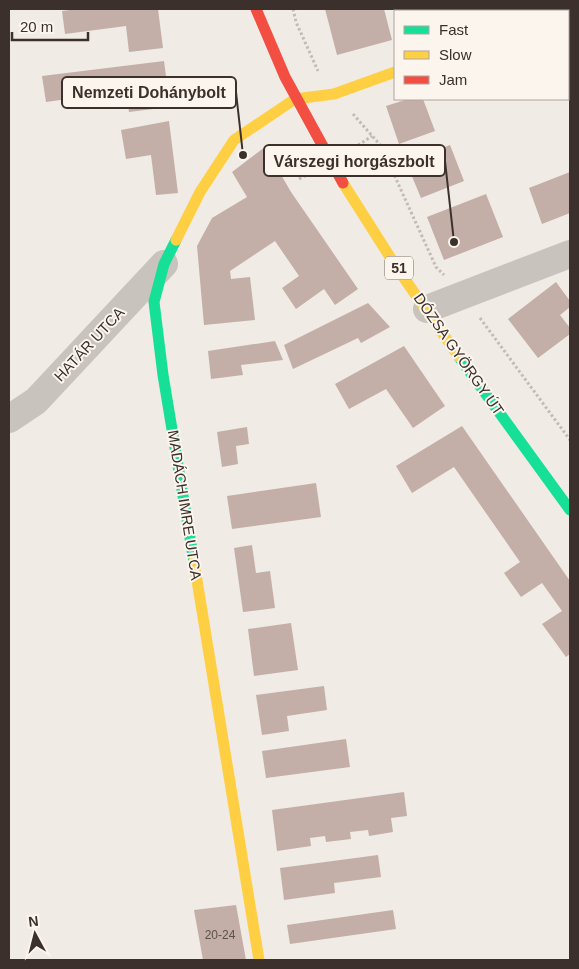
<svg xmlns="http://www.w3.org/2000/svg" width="579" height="969" font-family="Helvetica,sans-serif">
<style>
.building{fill:#c3afa7}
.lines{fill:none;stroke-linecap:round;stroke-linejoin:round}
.path{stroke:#c2bbb6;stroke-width:3;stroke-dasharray:2.5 2.5;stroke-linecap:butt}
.street{stroke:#c9c3be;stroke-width:28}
.fast{stroke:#16e098;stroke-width:11}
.slow{stroke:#ffcf43;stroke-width:11}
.jam{stroke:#f24e42;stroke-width:11}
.labels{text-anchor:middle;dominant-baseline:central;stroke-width:4;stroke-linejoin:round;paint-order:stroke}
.number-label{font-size:12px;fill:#5d504a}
.shield{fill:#fbf5ee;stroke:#756b66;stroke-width:1}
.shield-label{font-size:14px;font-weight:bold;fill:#3b302b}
.street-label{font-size:15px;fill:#3b302b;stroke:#fbf5ee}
.leader{fill:none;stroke:#3b302b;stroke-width:2}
.callout-dot{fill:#3b302b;stroke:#fbf5ee;stroke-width:2}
.callout{fill:#fbf5ee;stroke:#3b302b;stroke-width:2}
.callout-label{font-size:16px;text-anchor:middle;font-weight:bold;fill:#3b302b}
</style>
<rect width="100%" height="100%" fill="#f0ebe5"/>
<!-- building -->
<g class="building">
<polygon points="78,9 158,9 163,48 129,52 126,26 65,34 62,11"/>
<polygon points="325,9 384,9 392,40 337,55"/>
<polygon points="570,38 570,75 568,68 568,39"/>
<polygon points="164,61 170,107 129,112 126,91 46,102 42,76"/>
<polygon points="408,99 423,99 435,131 399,144 386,106"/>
<polygon points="169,121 178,193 156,195 151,155 126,159 121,130"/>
<polygon points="450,145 464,181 421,198 406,162"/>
<polygon points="265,147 291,192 358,289 335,305 324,289 296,309 282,288 299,276 275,241 230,271 231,279 250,277 255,320 204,325 197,246 212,218 247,197 232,172"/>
<polygon points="570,172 570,213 542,224 529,188"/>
<polygon points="486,194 503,237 444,260 427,217"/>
<polygon points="556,282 570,301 570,307 560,315 570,328 570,334 538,358 508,319"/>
<polygon points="368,303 390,327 361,343 358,338 293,369 284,345"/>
<polygon points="275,341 283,360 241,365 243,375 211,379 208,351"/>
<polygon points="404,346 445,406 413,428 386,389 349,409 335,384"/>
<polygon points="462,426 570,581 570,654 566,657 542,624 562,611 542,583 521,597 504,573 520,562 454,467 412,493 396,466"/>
<polygon points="247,427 249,444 236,446 238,464 222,467 217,432"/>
<polygon points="316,483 321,517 232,529 227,496"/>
<polygon points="252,545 256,573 270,571 275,608 243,612 234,548"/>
<polygon points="291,623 298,670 254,676 248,629"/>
<polygon points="324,686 327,710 287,716 289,731 262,735 256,695"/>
<polygon points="346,739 350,767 266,778 262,751"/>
<polygon points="404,792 407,816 391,818 393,832 369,836 368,830 350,832 351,839 326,842 325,836 310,838 311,846 277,851 272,810"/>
<polygon points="378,855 381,877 334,883 335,893 284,900 280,868"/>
<polygon points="236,905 246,960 203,960 194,910"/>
<polygon points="393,910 396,929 290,944 287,925"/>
</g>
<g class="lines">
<!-- path -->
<g class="path">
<polyline points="293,9 296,22 318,71"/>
<polyline points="353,114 381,146 436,267 444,275"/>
<polyline points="354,148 372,136"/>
<polyline points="299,179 307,175"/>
<polyline points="480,318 570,440"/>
</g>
<!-- street -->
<g class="street">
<polyline points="554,11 561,9"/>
<polyline points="427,309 570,254"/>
<polyline points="9,419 36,401 164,264"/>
</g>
<!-- fast -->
<g class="fast">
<polyline points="176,240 164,264 154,302 163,375 194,562"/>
<polyline points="459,357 570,510"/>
</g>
<!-- slow -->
<g class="slow">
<polyline points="343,183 397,268 459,357"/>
<polyline points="176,240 200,192 234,140 295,99 334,94 395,72"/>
<polyline points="194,562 259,960"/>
</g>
<!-- jam -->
<polyline class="jam" points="256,9 285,77 343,183"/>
</g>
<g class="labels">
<!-- number labels -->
<g class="number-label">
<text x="220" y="935">20-24</text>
</g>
<!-- shield labels -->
<rect class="shield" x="385" y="256.5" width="28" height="23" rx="4"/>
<g class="shield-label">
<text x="399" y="268">51</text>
</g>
<!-- street labels -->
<g class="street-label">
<text transform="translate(89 344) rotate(-47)">HATÁR UTCA</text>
<text transform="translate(459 354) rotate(55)">DÓZSA GYÖRGY ÚT</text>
<text transform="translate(185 505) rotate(81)">MADÁCH IMRE UTCA</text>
</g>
</g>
<!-- callouts -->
<path class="leader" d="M243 155L236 92M454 242L445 161"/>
<g class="callout-dot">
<circle cx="243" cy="155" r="5"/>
<circle cx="454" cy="242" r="5"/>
</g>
<g class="callout">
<rect x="62" y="77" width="174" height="31" rx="5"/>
<rect x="264" y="145" width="181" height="31" rx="5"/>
</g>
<g class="callout-label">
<text x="149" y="98">Nemzeti Dohánybolt</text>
<text x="354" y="167">Várszegi horgászbolt</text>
</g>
<!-- border -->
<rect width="579" height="969" fill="none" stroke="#3b302b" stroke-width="20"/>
<!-- legend -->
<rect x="394" y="10" width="175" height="90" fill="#fbf5ee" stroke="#aea6a0"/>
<rect x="404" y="26" width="25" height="8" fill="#16e098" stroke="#aea6a0"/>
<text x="439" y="35" font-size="15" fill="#3b302b">Fast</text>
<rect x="404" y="51" width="25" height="8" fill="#ffcf43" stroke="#aea6a0"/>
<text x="439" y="60" font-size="15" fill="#3b302b">Slow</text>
<rect x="404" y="76" width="25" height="8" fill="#f24e42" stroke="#aea6a0"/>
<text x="439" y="85" font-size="15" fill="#3b302b">Jam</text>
<!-- north arrow -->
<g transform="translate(35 934) rotate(353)" stroke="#fbf5ee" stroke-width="4" paint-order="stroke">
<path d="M0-4L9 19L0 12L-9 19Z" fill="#3b302b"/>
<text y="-8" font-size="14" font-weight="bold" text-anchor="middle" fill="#3b302b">N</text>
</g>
<!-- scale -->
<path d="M12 32v8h76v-8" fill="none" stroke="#3b302b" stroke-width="2.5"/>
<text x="20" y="32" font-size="15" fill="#3b302b" stroke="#fbf5ee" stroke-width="4" paint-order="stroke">20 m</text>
</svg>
